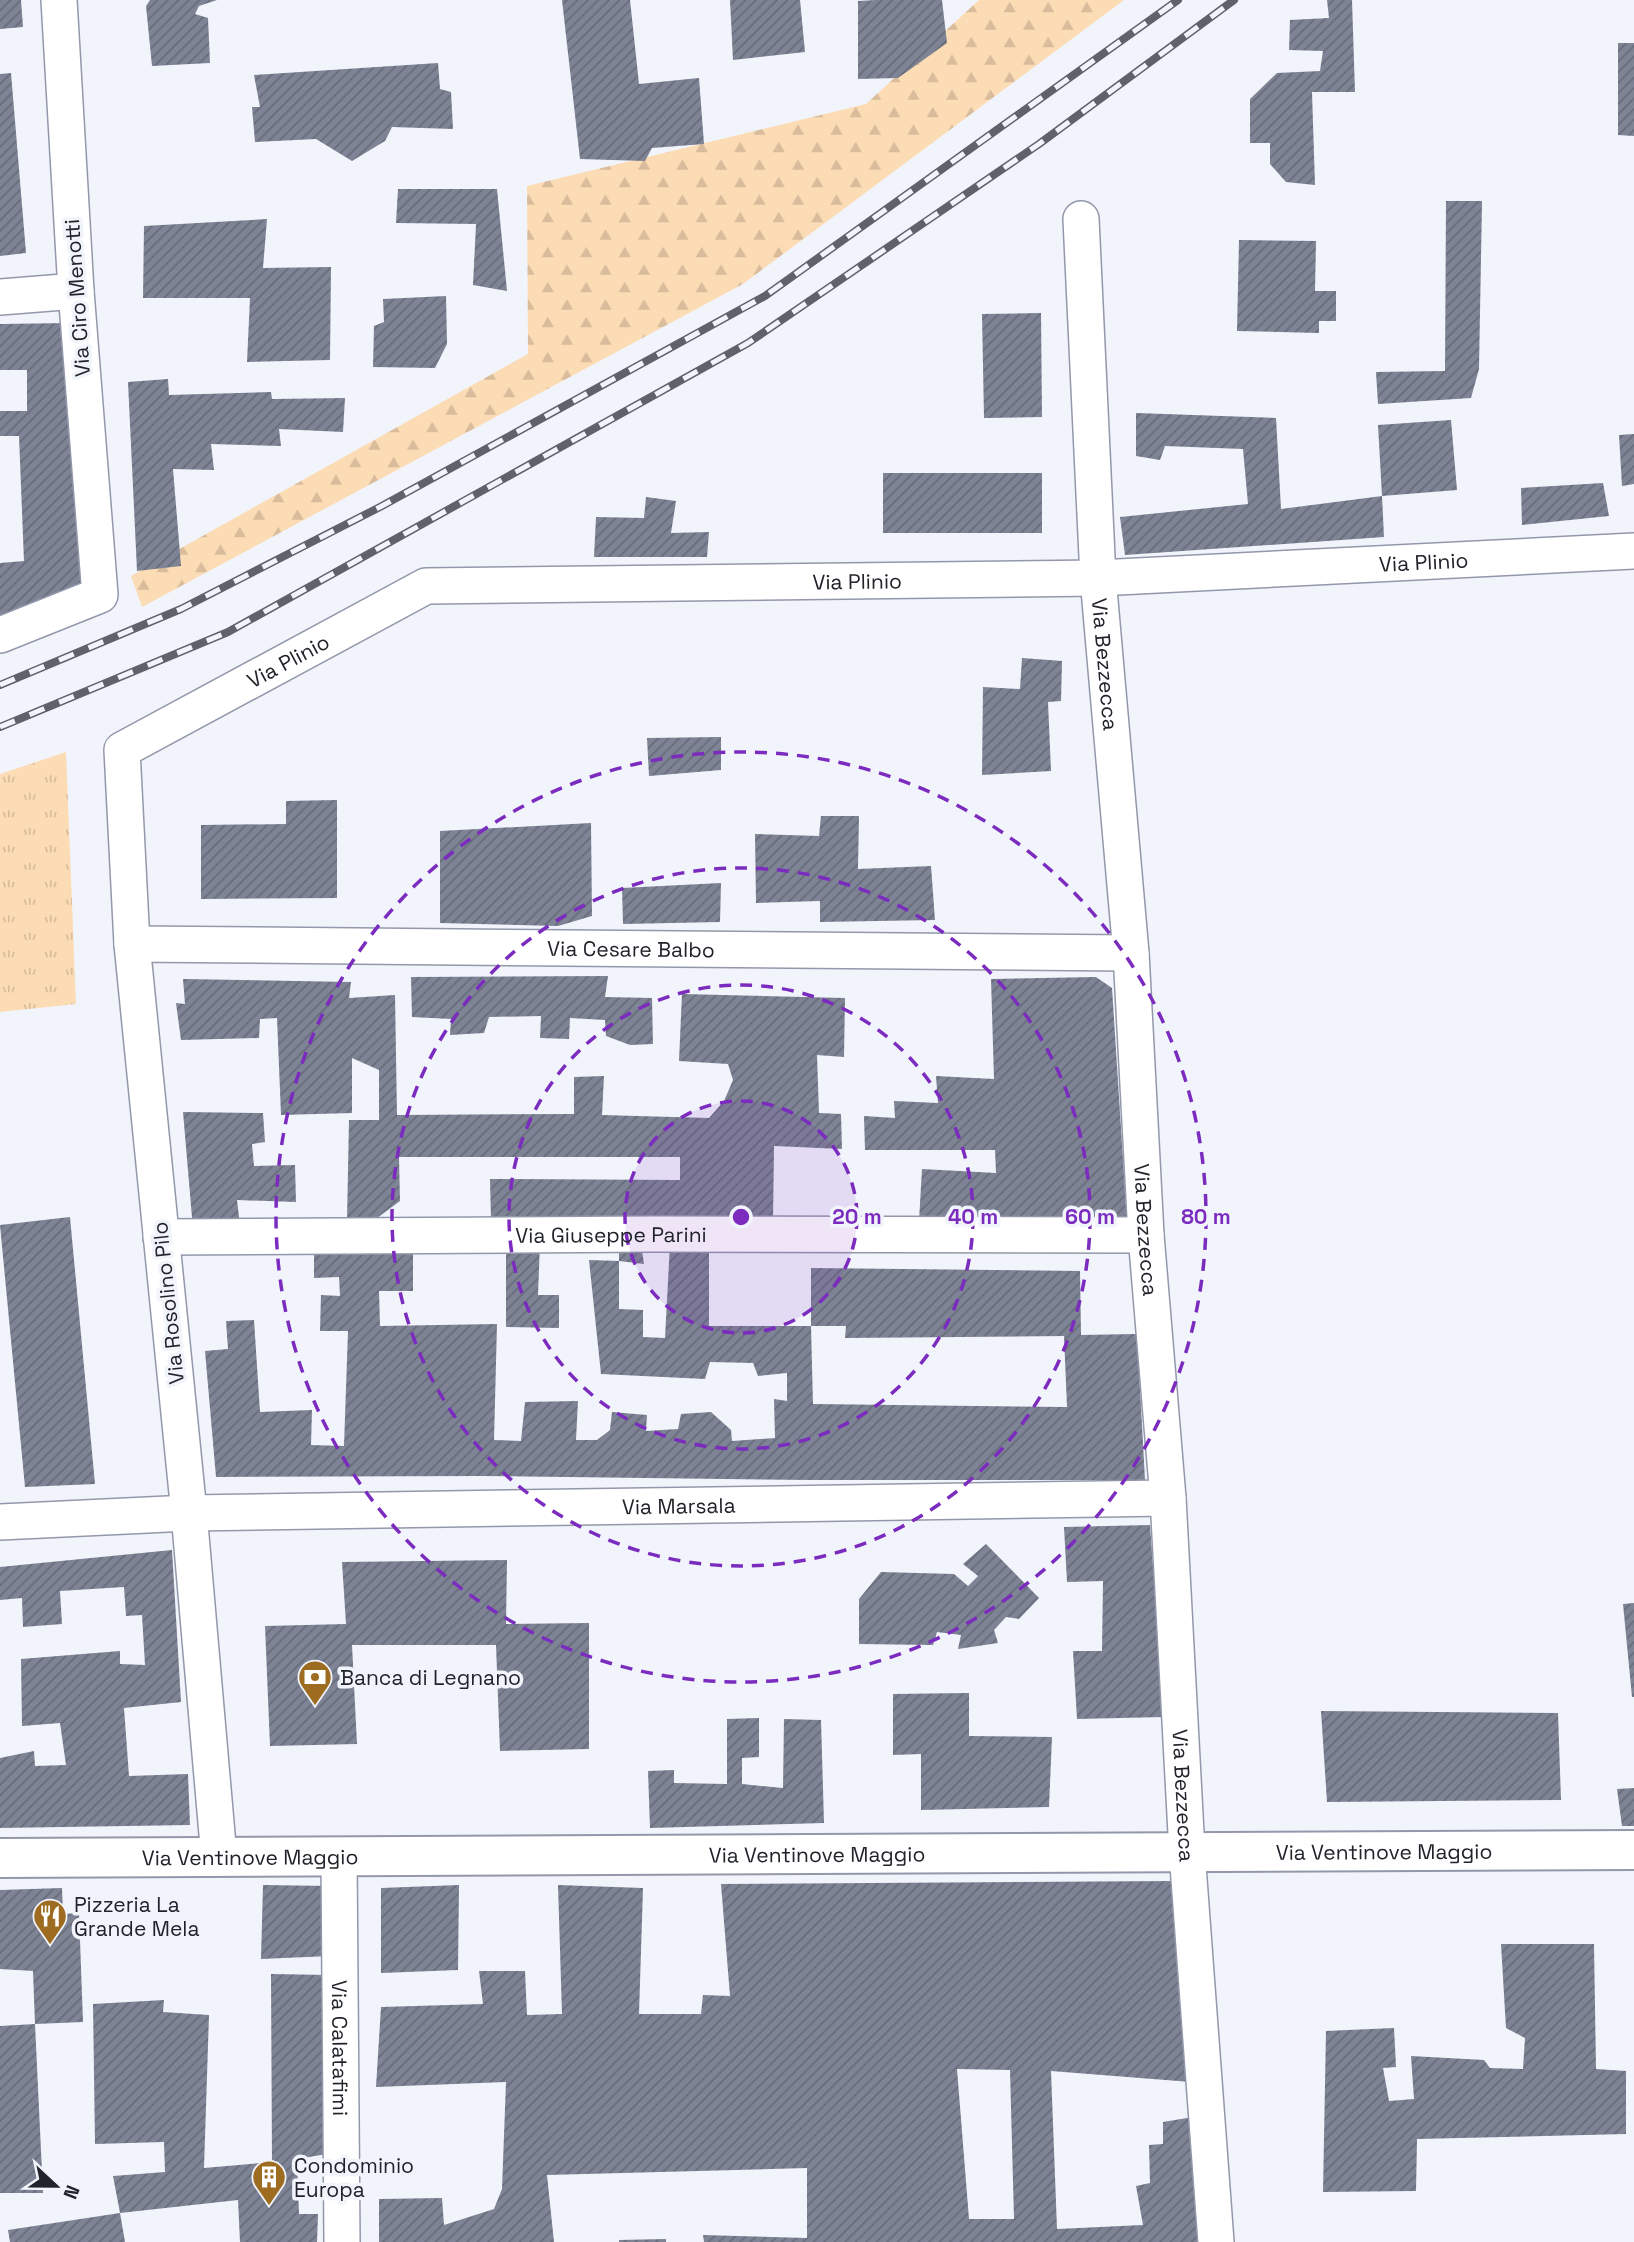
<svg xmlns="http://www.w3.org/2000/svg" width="1634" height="2242" font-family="'Space Grotesk',sans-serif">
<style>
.grass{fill:url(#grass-tufts)}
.forest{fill:url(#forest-firs)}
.building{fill:url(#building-hatch);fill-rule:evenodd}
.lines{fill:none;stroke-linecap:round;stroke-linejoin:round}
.minor-casing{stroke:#9298aa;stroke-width:38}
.tertiary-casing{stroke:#9298aa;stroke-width:42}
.minor{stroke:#fff;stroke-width:35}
.tertiary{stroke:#fff;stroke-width:38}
.rail-casing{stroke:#606269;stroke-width:8}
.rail{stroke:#f2f4fc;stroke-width:5;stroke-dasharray:16;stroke-linecap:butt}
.ring{fill:none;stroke:#7b2cbf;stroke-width:3.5;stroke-dasharray:12 9}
.labels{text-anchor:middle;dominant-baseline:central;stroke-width:7;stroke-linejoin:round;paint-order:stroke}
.street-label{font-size:21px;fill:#21232a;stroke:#f2f4fc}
.poi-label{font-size:21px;fill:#21232a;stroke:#f2f4fc;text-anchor:start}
.centre{fill:#7b2cbf;stroke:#f2f4fc;stroke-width:3.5}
.ring-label{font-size:21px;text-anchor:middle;font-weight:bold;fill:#7b2cbf;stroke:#f2f4fc;stroke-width:7;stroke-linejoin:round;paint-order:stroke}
</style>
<defs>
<pattern id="grass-tufts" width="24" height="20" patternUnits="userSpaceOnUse" patternTransform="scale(1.75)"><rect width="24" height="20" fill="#fcdcb4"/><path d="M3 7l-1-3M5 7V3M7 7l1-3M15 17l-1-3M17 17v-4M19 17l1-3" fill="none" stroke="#d8bc9b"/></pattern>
<pattern id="forest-firs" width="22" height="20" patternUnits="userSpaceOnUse" patternTransform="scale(1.75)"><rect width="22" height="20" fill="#fcdcb4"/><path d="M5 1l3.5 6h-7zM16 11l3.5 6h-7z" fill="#d8bc9b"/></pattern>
<pattern id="building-hatch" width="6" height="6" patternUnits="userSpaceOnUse" patternTransform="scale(1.75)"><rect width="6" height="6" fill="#7e8495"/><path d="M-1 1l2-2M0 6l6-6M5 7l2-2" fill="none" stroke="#676c7a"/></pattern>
</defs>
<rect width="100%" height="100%" fill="#f2f4fc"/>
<!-- grass -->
<polygon class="grass" points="66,752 76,1004 0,1012 0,774"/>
<!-- forest -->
<polygon class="forest" points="979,0 1124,0 743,284 142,607 131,576 528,354 527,186 866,104"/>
<!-- building -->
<g class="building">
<polygon points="0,0 21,0 23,27 0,29"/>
<polygon points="150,0 217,0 199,6 195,14 208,18 210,63 152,66 146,6"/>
<polygon points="562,0 630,0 639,84 699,78 704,144 652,148 645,161 580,159"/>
<polygon points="730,0 800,0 805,52 733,60"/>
<polygon points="876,0 942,0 947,43 898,78 858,79 858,1"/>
<polygon points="1327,0 1352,0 1355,92 1312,92 1315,185 1286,182 1270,164 1270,143 1250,143 1250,99 1277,73 1320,71 1323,51 1289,50 1290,20 1329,18"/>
<polygon points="1618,43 1634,43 1634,136 1618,135"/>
<polygon points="438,63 440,89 451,92 453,129 392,127 385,141 352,161 316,139 255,142 252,107 260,107 254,75"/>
<polygon points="11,73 26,253 0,256 0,74"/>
<polygon points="398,189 497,189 507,291 473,285 476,224 396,223"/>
<polygon points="1446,201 1482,201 1479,369 1471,398 1378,404 1376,372 1445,371"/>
<polygon points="267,219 263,268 331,267 330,360 247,362 250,298 143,298 144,226"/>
<polygon points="1239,240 1316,241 1315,291 1336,291 1336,321 1319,321 1319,333 1237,331"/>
<polygon points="446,296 447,344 435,368 373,367 374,326 384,322 383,299"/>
<polygon points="1041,313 1042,417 984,418 982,314"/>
<polygon points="68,323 85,585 0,621 0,563 24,561 19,436 0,436 0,411 27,411 27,370 0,370 0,324"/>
<polygon points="168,379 169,395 271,392 272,399 345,398 343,432 279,429 281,446 211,444 214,470 173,469 181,566 137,571 128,382"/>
<polygon points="1136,413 1276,418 1281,509 1382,496 1384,537 1125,555 1120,517 1248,504 1243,449 1165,446 1160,460 1136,456"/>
<polygon points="1451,420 1457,490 1382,496 1378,425"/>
<polygon points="1634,434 1634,484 1622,486 1619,435"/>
<rect x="883" y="473" width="159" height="60"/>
<polygon points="1603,483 1609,516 1522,525 1521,488"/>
<polygon points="646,497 676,501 671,533 709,532 707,557 594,557 596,517 644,518"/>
<polygon points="1022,658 1062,661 1061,701 1048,702 1051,771 982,775 983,687 1020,689"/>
<polygon points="721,737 721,770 649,776 647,738"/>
<polygon points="337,800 337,898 201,899 201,825 286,824 286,801"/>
<polygon points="821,816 859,816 858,869 931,866 935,920 820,922 820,901 756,903 755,834 819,836"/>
<polygon points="591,823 592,916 558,926 440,923 440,831"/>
<polygon points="721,883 720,922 623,924 622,888"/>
<polygon points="608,976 605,997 652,998 653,1044 630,1045 606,1036 605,1020 570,1018 569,1039 540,1038 541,1016 489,1017 484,1033 450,1035 451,1019 412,1017 411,977"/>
<polygon points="1096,977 1112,988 1127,1222 919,1221 922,1169 996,1173 995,1150 865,1150 864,1116 895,1118 894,1101 938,1103 936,1076 994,1079 991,979"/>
<polygon points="183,979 351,982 349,998 395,995 397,1115 574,1114 574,1077 604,1076 602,1115 709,1118 724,1101 733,1080 728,1064 679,1061 682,994 845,998 844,1057 817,1055 819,1113 841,1114 842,1149 774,1146 773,1221 491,1220 490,1179 680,1180 680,1157 399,1157 400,1201 373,1221 347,1220 349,1120 379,1120 379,1070 352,1058 352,1113 281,1115 277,1018 260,1019 259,1038 181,1040 176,1003 185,1004"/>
<polygon points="183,1112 263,1113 265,1142 252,1144 254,1166 295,1165 296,1202 237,1200 240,1225 193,1229"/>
<polygon points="70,1217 95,1484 25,1487 0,1225"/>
<polygon points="506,1243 540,1243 538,1295 559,1295 559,1328 506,1327"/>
<polygon points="641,1244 644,1264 619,1261 619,1245"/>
<polygon points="670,1244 709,1245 709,1326 811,1326 813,1404 1067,1407 1064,1336 845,1338 846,1326 811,1326 811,1268 1080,1271 1081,1335 1137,1334 1145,1480 811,1480 482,1476 216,1477 205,1351 228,1349 226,1321 254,1320 260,1412 312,1410 311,1445 344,1446 348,1331 320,1331 321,1295 340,1296 339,1277 314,1278 314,1248 413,1245 413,1291 379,1291 380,1326 497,1324 494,1440 521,1441 525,1402 578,1401 576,1440 597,1440 610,1430 612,1412 647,1415 646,1431 678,1429 681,1414 711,1412 731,1430 732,1441 775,1438 774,1399 787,1401 787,1373 758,1376 753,1363 710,1362 705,1379 601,1374 589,1260 619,1261 619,1309 643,1310 643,1337 665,1338"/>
<polygon points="1150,1525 1164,1717 1077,1719 1073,1651 1102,1651 1103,1581 1067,1582 1064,1527"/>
<polygon points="986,1544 1039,1598 1019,1619 1006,1617 994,1630 998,1643 958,1649 961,1635 937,1632 933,1645 859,1644 859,1599 881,1572 954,1574 968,1586 978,1576 963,1564"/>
<polygon points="172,1550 181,1702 124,1708 129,1776 188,1774 190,1825 0,1828 0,1758 34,1751 35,1766 66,1765 60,1723 22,1726 21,1659 120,1651 120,1664 145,1665 142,1615 126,1616 124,1587 60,1591 62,1624 23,1627 22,1598 0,1600 0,1567"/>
<polygon points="507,1560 506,1624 589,1623 589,1749 500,1751 496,1645 352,1645 357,1744 270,1746 265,1626 346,1624 342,1562"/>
<polygon points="1634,1603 1634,1697 1632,1697 1623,1604"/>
<polygon points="969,1693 969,1736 1052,1737 1049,1807 921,1810 921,1754 893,1755 893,1694"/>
<polygon points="1321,1711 1558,1713 1561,1800 1327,1802"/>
<polygon points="759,1718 759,1757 742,1758 742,1784 783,1788 784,1719 821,1720 824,1823 650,1828 648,1771 674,1770 674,1783 727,1784 727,1719"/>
<polygon points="1634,1788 1634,1826 1622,1826 1617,1789"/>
<path d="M 1173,1881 L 1191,2082 L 1051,2071 L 1057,2229 L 1143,2225 L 1136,2186 L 1150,2183 L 1149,2145 L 1163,2144 L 1163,2122 L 1193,2117 L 1198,2242 L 704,2242 L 703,2235 L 807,2238 L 807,2168 L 547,2175 L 554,2242 L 379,2242 L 379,2199 L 442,2198 L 444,2225 L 494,2209 L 502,2189 L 506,2082 L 376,2087 L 381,2007 L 483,2004 L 479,1971 L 525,1971 L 527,2015 L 562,2014 L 558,1885 L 643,1888 L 639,2014 L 701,2014 L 703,1995 L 730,1996 L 721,1884 ZM 957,2069 L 1010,2070 L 1014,2219 L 969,2219 Z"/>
<polygon points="263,1885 330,1886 330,1956 261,1959"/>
<polygon points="459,1885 458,1970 381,1973 381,1888"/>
<polygon points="62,1888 63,1914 79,1913 83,2022 35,2024 43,2193 0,2193 0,2026 35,2024 33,1971 0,1969 0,1890"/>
<polygon points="1501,1944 1594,1944 1596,2069 1626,2071 1626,2134 1417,2139 1416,2191 1323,2192 1326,2031 1394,2028 1396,2067 1383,2068 1389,2101 1414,2099 1411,2056 1484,2060 1490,2068 1523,2069 1525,2038 1506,2028"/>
<polygon points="271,1974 328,1975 327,2154 297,2159 299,2214 318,2214 317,2242 240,2242 238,2200 120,2213 113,2176 165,2172 164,2142 95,2144 93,2004 164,2000 163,2012 209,2015 204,2168 272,2162"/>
<polygon points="120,2213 125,2242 10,2242 8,2230"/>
<polygon points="666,2239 666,2242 619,2242 619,2240"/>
</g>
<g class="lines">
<!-- minor casing -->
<g class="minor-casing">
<g id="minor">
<path id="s1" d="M 1081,219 L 1098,578 L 1131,953 L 1146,1235 L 1168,1498 L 1187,1852 L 1216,2242"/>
<polyline points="0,297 76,291"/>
<polyline points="0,635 100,595 76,291 59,0"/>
<path id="s2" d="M 132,944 L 1131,953"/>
<path id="s3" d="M 161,1237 L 654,1234 L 1146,1235"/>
<path id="s4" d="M 0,1522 L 189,1513 L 1168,1498"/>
<path id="s5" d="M 339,1856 L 342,2242"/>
<path id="s6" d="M 219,1857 L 189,1513 L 132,944 L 122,750 L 426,586 L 1098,578 L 1634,551"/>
</g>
</g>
<!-- tertiary casing -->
<g class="tertiary-casing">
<g id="tertiary">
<path id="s7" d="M 0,1858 L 1634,1850"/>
</g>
</g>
<!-- minor -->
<use href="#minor" class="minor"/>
<!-- tertiary -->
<use href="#tertiary" class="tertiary"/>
<!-- rail casing -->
<g class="rail-casing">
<g id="rail">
<polyline points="0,685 181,609 380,507 765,296 1178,0"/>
<polyline points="0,727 228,632 748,343 1039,144 1234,0"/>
</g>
</g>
<!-- rail -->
<use href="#rail" class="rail"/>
</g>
<!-- distance rings -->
<circle cx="741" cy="1217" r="116" fill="#7b2cbf" fill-opacity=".12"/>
<g class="ring">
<circle cx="741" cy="1217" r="116"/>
<circle cx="741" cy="1217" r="232"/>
<circle cx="741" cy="1217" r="349"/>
<circle cx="741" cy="1217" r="465"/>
</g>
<!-- icons -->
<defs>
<g id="bank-pin" transform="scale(1.75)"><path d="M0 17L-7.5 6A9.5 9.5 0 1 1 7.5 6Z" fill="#9d6c20" stroke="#f2f4fc"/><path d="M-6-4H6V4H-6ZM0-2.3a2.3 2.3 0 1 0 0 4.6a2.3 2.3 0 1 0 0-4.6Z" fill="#fff"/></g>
<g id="restaurant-pin" transform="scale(1.75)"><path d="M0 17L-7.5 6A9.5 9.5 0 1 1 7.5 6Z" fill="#9d6c20" stroke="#f2f4fc"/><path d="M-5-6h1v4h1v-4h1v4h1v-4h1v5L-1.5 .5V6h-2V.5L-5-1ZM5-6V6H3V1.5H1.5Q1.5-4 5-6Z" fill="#fff"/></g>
<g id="building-pin" transform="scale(1.75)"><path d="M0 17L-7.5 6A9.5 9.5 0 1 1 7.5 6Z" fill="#9d6c20" stroke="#f2f4fc"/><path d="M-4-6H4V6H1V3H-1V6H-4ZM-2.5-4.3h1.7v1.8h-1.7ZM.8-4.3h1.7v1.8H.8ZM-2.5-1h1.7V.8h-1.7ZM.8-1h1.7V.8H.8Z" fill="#fff"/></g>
</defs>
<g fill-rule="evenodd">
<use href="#bank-pin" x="315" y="1677"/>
<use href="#restaurant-pin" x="50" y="1916"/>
<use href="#building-pin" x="269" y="2177"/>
</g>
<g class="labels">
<!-- street labels -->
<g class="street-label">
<text transform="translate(77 298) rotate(-94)">Via Ciro Menotti</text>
<text stroke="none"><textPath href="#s6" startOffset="2455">Via Plinio</textPath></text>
<text stroke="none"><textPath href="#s6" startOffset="1888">Via Plinio</textPath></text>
<text stroke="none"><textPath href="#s6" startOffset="1300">Via Plinio</textPath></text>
<text stroke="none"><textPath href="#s1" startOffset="446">Via Bezzecca</textPath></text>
<text stroke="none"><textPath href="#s2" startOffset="499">Via Cesare Balbo</textPath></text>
<text stroke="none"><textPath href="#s1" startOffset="1013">Via Bezzecca</textPath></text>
<text stroke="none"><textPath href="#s3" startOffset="450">Via Giuseppe Parini</textPath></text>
<text transform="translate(168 1303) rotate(-96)">Via Rosolino Pilo</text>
<text stroke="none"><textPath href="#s4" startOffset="679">Via Marsala</textPath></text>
<text stroke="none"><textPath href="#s1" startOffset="1580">Via Bezzecca</textPath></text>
<text stroke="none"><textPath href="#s7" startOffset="1384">Via Ventinove Maggio</textPath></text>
<text stroke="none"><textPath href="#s7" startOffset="817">Via Ventinove Maggio</textPath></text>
<text stroke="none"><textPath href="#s7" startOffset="250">Via Ventinove Maggio</textPath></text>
<text stroke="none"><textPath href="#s5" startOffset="192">Via Calatafimi</textPath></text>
</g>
<!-- poi labels -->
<g class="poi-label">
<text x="340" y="1677">Banca di Legnano</text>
<text x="74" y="1904">Pizzeria La<tspan x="74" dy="24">Grande Mela</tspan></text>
<text x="294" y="2165">Condominio<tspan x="294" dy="24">Europa</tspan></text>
</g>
</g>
<circle cx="741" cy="1217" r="10" class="centre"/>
<g class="ring-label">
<text x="857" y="1224">20 m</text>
<text x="973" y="1224">40 m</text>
<text x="1090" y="1224">60 m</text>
<text x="1206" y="1224">80 m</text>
</g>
<!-- north arrow -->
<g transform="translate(56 2186) rotate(112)" stroke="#f2f4fc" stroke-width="5" paint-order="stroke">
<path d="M0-5L12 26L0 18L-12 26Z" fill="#21232a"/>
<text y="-10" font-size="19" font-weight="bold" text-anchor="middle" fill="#21232a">N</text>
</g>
</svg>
